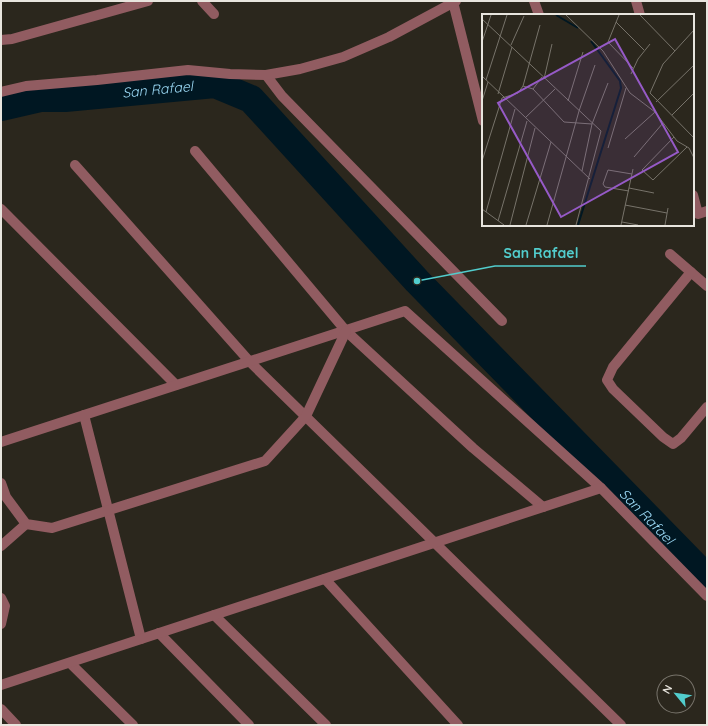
<svg xmlns="http://www.w3.org/2000/svg" width="708" height="726" font-family="Quicksand,sans-serif">
<style>
.lines{fill:none;stroke-linecap:round;stroke-linejoin:round}
.river{stroke:#001722;stroke-width:28}
.minor{stroke:#915c61;stroke-width:10}
.labels{text-anchor:middle;dominant-baseline:central;stroke-width:3;stroke-linejoin:round;paint-order:stroke}
.water-label{font-size:14px;font-style:italic;fill:#9bdaf6;stroke:#2b271d}
.inset-river{fill:none;stroke:#001722;stroke-width:2}
.inset-road{fill:none;stroke:#77736a;stroke-width:1}
.view{fill:#965ac7;fill-opacity:0.15;stroke:#965ac7;stroke-width:2}
.inset-edge{fill:none;stroke:#e8e5de;stroke-width:2}
.leader{fill:none;stroke:#52cdcd;stroke-width:1.5}
.callout-dot{fill:#52cdcd;stroke:#2b271d;stroke-width:1.5}
.callout-label{font-size:14px;text-anchor:middle;font-weight:bold;fill:#52cdcd;stroke:#2b271d;stroke-width:3;stroke-linejoin:round;paint-order:stroke}
</style>
<rect width="100%" height="100%" fill="#2b271d"/>
<g class="lines">
<!-- river -->
<path class="river" id="s1" d="M 1,107 L 40,98 L 65,98 L 215,84 L 251,99 L 417,281 L 707,578"/>
<!-- minor -->
<g class="minor">
<polyline points="202,1 214,14"/>
<polyline points="534,1 539,15"/>
<polyline points="636,1 640,15"/>
<polyline points="453,2 483,121"/>
<polyline points="1,40 12,39 148,1"/>
<polyline points="266,75 282,96 502,321"/>
<polyline points="1,92 26,86 97,80 188,70 230,74 266,75 300,69 343,57 389,37 456,1"/>
<polyline points="195,151 346,331 473,448 543,507"/>
<polyline points="75,165 250,362 621,725"/>
<polyline points="693,195 698,214 707,211"/>
<polyline points="1,209 176,385"/>
<polyline points="670,254 707,286"/>
<polyline points="691,272 613,367 607,380 613,389 663,437 673,444 681,438 707,407"/>
<polyline points="84,415 141,639"/>
<polyline points="1,442 405,311 601,488 707,596"/>
<polyline points="1,483 6,497 26,524 52,528 265,461 306,416 346,331"/>
<polyline points="1,546 26,524"/>
<polyline points="325,579 458,725"/>
<polyline points="1,598 5,606 1,624"/>
<polyline points="214,615 326,725"/>
<polyline points="159,633 249,725"/>
<polyline points="70,663 133,725"/>
<polyline points="1,685 601,488"/>
<polyline points="1,709 16,725"/>
</g>
</g>
<g class="labels">
<!-- water labels -->
<g class="water-label">
<text stroke="none"><textPath href="#s1" startOffset="158">San Rafael</textPath></text>
<text stroke="none"><textPath href="#s1" startOffset="830">San Rafael</textPath></text>
</g>
</g>
<!-- overview -->
<g transform="translate(482 14)">
<rect width="212" height="212" fill="#2b271d"/>
<path class="inset-river" d="M 74,1 L 96,14M 96,211 L 139,74 L 138,67 L 109,27"/>
<path class="inset-road" d="M 84,1 L 121,37 L 148,79 L 173,98 L 195,127 L 207,134 L 212,144M 137,1 L 126,28 L 151,54M 158,1 L 193,37M 0,5 L 119,117 L 94,211M 134,8 L 162,36M 58,11 L 41,72 L 51,75 L 82,108 L 110,110M 212,16 L 181,50 L 168,79 L 212,124M 0,28 L 9,1M 29,31 L 42,2M 149,60 L 156,45 L 168,30M 0,62 L 108,165M 62,65 L 70,30M 4,66 L 25,1M 51,75 L 60,63M 16,80 L 30,33M 0,87 L 6,68M 86,87 L 101,38M 174,88 L 212,51M 190,101 L 212,79M 43,104 L 73,75M 192,123 L 160,156 L 171,166 L 205,133M 143,125 L 173,98M 126,134 L 144,74M 152,143 L 181,109M 0,147 L 20,84 L 36,79 L 41,72M 100,157 L 110,110 L 126,69M 147,174 L 172,179M 147,177 L 123,173 L 121,170 L 126,156 L 150,160M 143,191 L 185,199M 0,195 L 22,211M 4,198 L 33,95M 16,207 L 45,107M 140,208 L 156,211M 28,211 L 53,114M 44,211 L 69,128M 65,211 L 97,97 L 113,51M 139,211 L 151,155M 183,211 L 186,194"/>
<path class="view" d="M 133,25 L 196,138 L 79,203 L 16,89 Z"/>
<rect width="212" height="212" class="inset-edge"/>
</g>
<!-- callouts -->
<path class="leader" d="M417 281L495 266H586"/>
<circle class="callout-dot" cx="417" cy="281" r="4"/>
<g class="callout-label">
<text x="541" y="258">San Rafael</text>
</g>
<!-- border -->
<rect width="708" height="726" fill="none" stroke="#e8e5de" stroke-width="4"/>
<!-- north arrow -->
<g transform="translate(676 694) rotate(299)"><circle r="19" fill="#2b271d" stroke="#77736a"/>
<path d="M0-3L7 15L0 10L-7 15Z" fill="#52cdcd"/>
<text y="-6" font-size="11" font-weight="bold" text-anchor="middle" fill="#e8e5de">N</text>
</g>
</svg>
